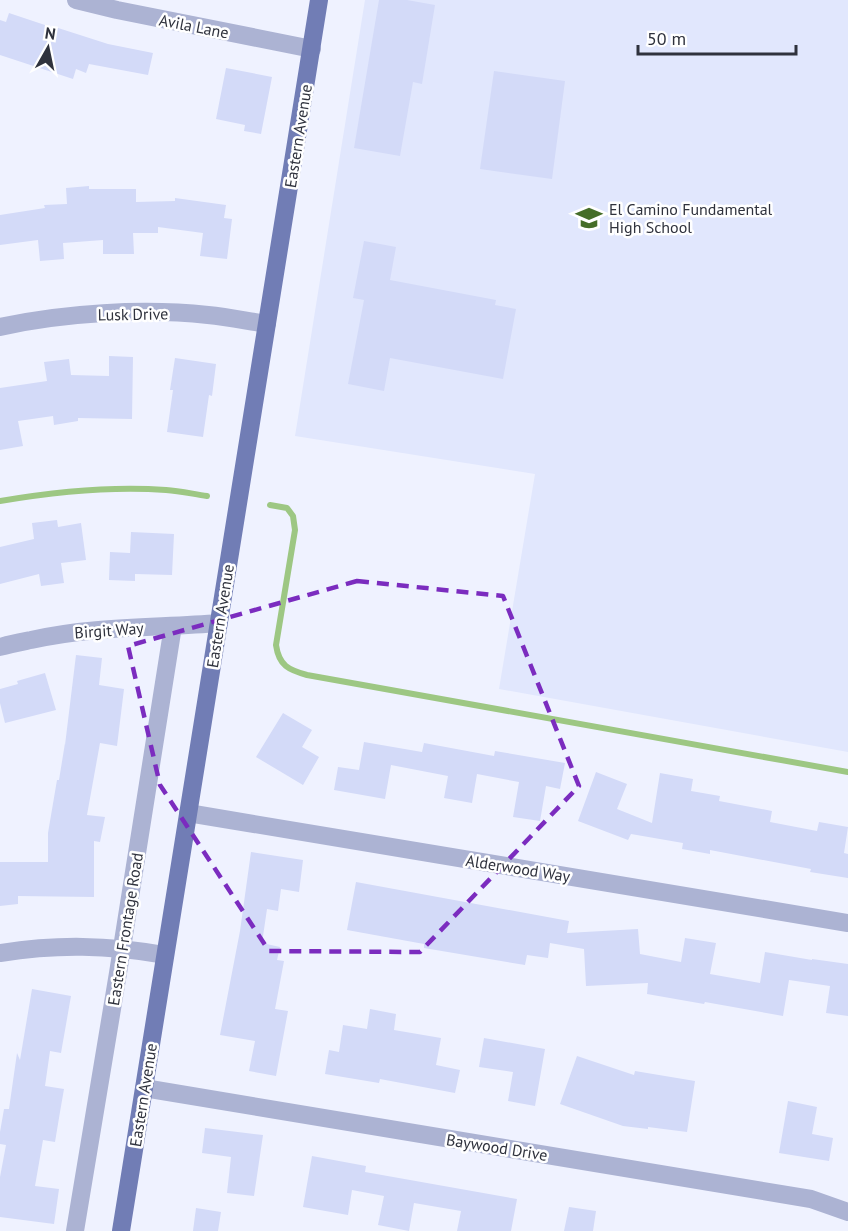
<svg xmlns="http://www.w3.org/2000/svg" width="848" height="1231" font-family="'PT Sans',sans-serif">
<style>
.built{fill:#e1e7fd}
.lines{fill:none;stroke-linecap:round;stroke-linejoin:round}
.stream{stroke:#9dc783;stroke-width:6}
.building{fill:#d3daf8}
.minor{stroke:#acb3d3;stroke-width:18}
.major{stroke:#717db5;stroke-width:18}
.marked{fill:none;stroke:#7b2cbf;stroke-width:4.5;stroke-dasharray:12 8;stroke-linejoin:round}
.labels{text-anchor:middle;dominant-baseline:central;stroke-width:5;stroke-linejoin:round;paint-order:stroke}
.street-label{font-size:16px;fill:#2f323d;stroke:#fff}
.poi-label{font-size:16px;fill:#2f323d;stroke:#fff;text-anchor:start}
</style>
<rect width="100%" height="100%" fill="#eff2ff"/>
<!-- built -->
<polygon class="built" points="365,0 848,0 848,752 499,689 535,474 295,436"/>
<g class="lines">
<!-- stream -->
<g class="stream">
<path d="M 0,501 C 53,492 113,486 166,490 C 180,491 193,494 207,496"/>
<path d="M 270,505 L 287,508 L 293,516 L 295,530 L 276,645 C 279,666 289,670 307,675 L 848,772"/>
</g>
</g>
<!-- building -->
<g class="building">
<polygon points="379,0 407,0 435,5 422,84 413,82 400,156 354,148"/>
<polygon points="9,13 54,28 55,27 108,44 153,53 148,75 89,64 86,73 76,69 73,79 0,55 0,20 6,22"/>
<polygon points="226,68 272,77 261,134 244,131 245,125 216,119"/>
<polygon points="494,71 565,81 552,179 480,169"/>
<polygon points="89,186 89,189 136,189 136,202 175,201 175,198 226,205 224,218 232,219 227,259 200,256 203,233 158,227 158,233 133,233 134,254 103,254 103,240 63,243 64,259 40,261 38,240 0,245 0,215 45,208 44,205 67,204 66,188"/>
<polygon points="364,241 396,247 390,280 496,300 495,305 516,309 503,379 390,358 384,391 348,384 364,300 353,298"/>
<polygon points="109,356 133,357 132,419 78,418 78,421 54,425 53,416 18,421 23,446 0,450 0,388 47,381 44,362 69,359 71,375 109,376"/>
<polygon points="175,358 216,364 212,396 209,395 203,437 167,432 173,390 170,390"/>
<polygon points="57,520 58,527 81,523 86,560 61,563 64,583 41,586 39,574 0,584 0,547 34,539 32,523"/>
<polygon points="131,532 174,534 172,575 135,574 135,581 109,580 110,552 130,553"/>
<polygon points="76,655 102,658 99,685 124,689 117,746 100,743 87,815 105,817 100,842 94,841 94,897 18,896 18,904 0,906 0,862 48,862 48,833 57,780 59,780 65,743 65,745"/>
<polygon points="45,673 56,710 5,723 0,703 0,689 18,684 17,681"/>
<polygon points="283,713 312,730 302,747 319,757 303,785 256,757"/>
<polygon points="364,742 422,752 424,743 494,756 495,751 565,763 560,789 546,786 540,821 513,817 519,782 477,774 472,803 444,798 448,776 391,765 385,799 334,790 338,767 359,770"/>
<polygon points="596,772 627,784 617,809 652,823 660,773 693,779 691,791 720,796 719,801 772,811 770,822 817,831 819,822 848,827 844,853 848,854 848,878 810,872 811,869 710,850 710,854 682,849 683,843 631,834 628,840 578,821"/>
<polygon points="251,852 303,860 299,892 281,889 278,911 267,909 262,943 280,947 277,960 284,961 275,1009 288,1011 276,1076 249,1071 255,1041 220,1035 240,931"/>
<polygon points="356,882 569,921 567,933 638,929 640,954 681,962 685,938 716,943 710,974 760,983 765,952 812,960 812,959 848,964 848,1016 826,1013 830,986 789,980 783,1016 705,1002 704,1004 647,994 648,983 586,986 584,949 550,943 548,958 527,955 525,965 424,948 424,944 347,930"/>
<polygon points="32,989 71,996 61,1053 50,1051 45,1086 64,1089 60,1112 55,1142 43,1140 35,1186 59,1189 54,1224 0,1217 0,1177 6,1145 0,1144 0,1132 4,1109 9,1109 17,1053 20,1060"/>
<polygon points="370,1009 396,1014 394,1030 441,1038 436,1065 460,1070 455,1093 380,1079 379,1083 325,1074 329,1050 339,1052 343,1025 367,1029"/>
<polygon points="484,1038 545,1049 535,1106 508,1101 513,1072 479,1067"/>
<polygon points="577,1056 634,1075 635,1071 695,1081 687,1132 648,1127 648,1129 623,1126 560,1104"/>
<polygon points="788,1101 817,1107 812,1134 833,1138 829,1161 779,1153"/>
<polygon points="205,1128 263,1135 254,1196 227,1193 231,1157 202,1153"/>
<polygon points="312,1156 366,1166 365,1172 517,1199 511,1231 457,1231 461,1211 414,1203 409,1231 378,1225 384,1196 352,1190 348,1215 303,1207"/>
<polygon points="569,1207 596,1211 593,1231 564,1231"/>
<polygon points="196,1208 221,1212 218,1231 193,1231"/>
</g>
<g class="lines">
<!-- minor -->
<g class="minor">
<polyline points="76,0 117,10 312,49"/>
<path d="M 0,327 C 63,313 143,308 208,315 C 228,317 247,321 267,324"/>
<path d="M 0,647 C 10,644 21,642 31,640 C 93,626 156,628 219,623"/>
<polyline points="188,813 848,923"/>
<path d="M 0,953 C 57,944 108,945 165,955"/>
<polyline points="144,1088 811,1199 848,1212"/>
<polyline points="75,1231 118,973 173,626"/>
</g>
<!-- major -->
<polyline class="major" points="121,1231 319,0"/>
</g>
<!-- marked area -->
<path class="marked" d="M 357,581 L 503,596 L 579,786 L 420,952 L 269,951 L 160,785 L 128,646 Z"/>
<!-- icons -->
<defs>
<g id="school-bare" transform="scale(2.07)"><path d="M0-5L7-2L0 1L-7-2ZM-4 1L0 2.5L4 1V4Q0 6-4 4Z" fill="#456d28" stroke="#fff" stroke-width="2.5" paint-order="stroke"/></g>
</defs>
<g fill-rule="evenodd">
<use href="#school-bare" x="589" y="218"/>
</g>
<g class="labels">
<!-- street labels -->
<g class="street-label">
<text transform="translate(194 26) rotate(11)">Avila Lane</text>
<text transform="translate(298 136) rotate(-81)">Eastern Avenue</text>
<text transform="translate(133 314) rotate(-1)">Lusk Drive</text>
<text transform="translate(220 616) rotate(-81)">Eastern Avenue</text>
<text transform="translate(109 630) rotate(-4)">Birgit Way</text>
<text transform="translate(518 868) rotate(9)">Alderwood Way</text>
<text transform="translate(125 929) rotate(-81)">Eastern Frontage Road</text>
<text transform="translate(143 1095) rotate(-81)">Eastern Avenue</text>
<text transform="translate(497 1147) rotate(9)">Baywood Drive</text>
</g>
<!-- poi labels -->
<g class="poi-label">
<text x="609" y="209">El Camino Fundamental<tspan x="609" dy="18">High School</tspan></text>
</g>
</g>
<!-- north arrow -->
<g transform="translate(48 48) rotate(9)" stroke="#ffffff" stroke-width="4.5" paint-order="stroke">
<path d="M0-4.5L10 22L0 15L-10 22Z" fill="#2f323d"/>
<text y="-9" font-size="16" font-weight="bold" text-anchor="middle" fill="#2f323d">N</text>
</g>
<!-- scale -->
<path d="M638 45v9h158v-9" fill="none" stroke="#2f323d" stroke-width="3"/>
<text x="647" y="45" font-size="18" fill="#2f323d" stroke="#ffffff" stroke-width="4.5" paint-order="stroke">50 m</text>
</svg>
